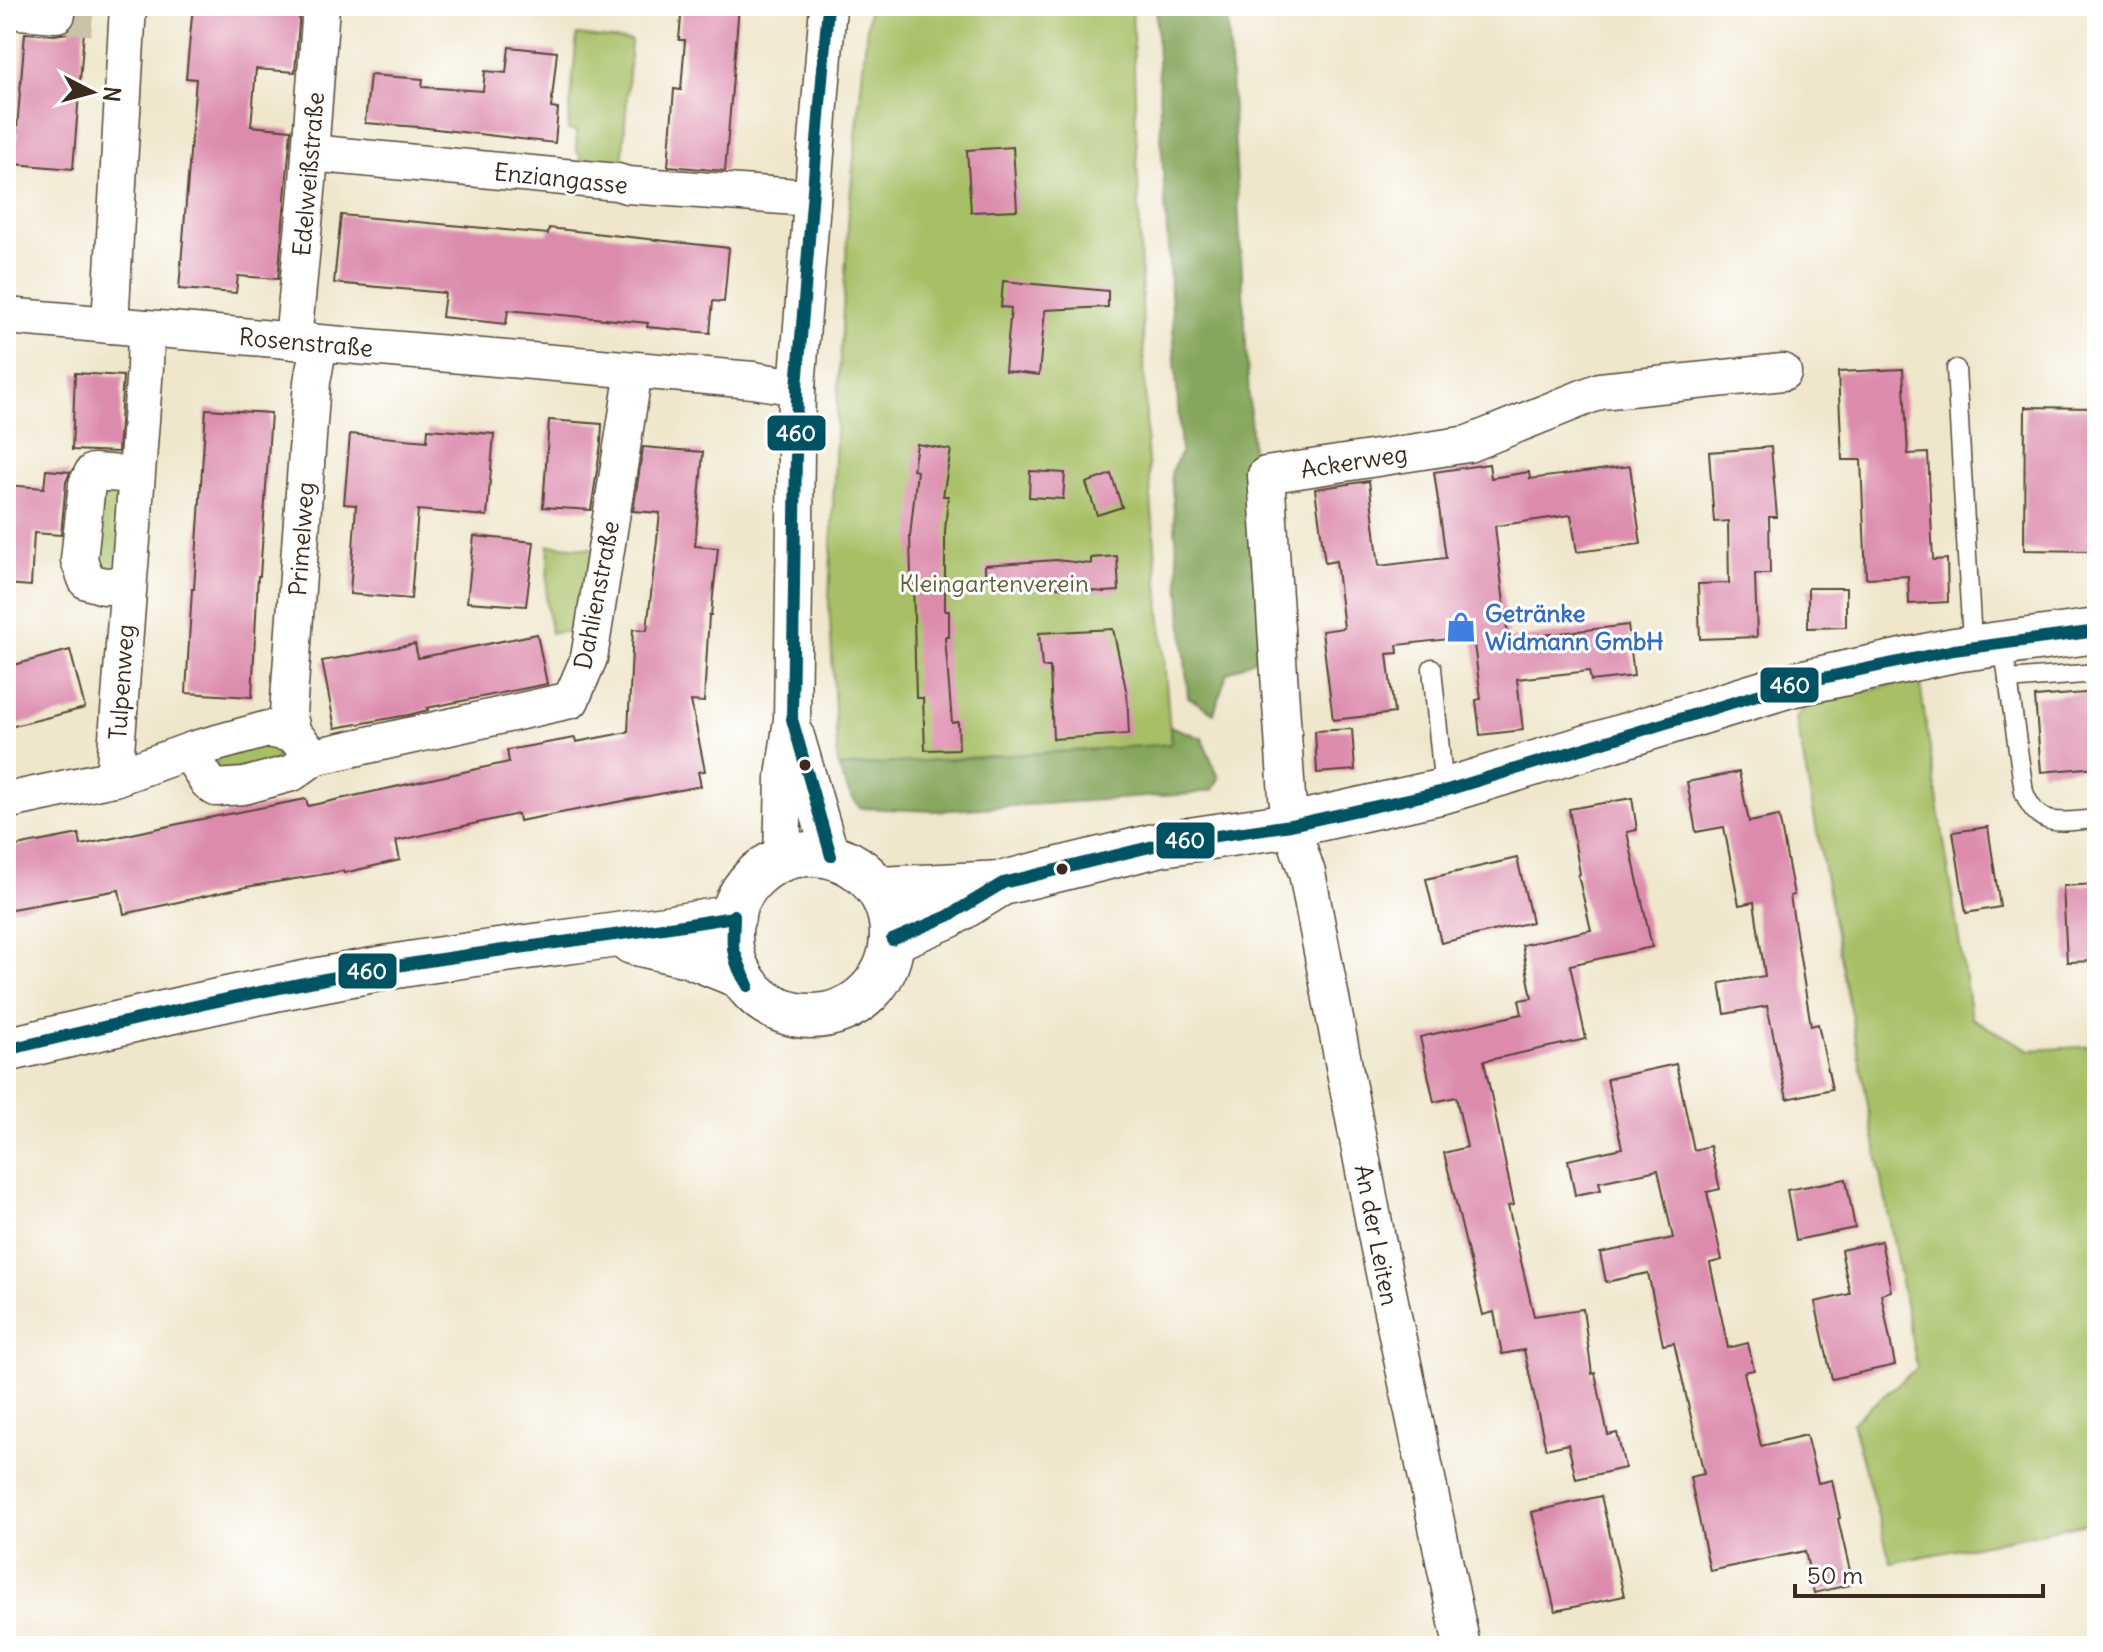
<svg xmlns="http://www.w3.org/2000/svg" width="2103" height="1652" font-family="Delius,sans-serif">
<style>
.green{fill:#a7c066;stroke:#717542;stroke-width:2}
.forest{fill:#85a65b;stroke:#60683c;stroke-width:2}
.building{fill:#dc8bac}
.lines{fill:none;stroke-linecap:round;stroke-linejoin:round}
.minor-tunnel{stroke:#cbc0a8;stroke-width:36;stroke-dasharray:36 18;stroke-linecap:butt}
.service-casing{stroke:#564638;stroke-width:21}
.minor-casing{stroke:#564638;stroke-width:39}
.tertiary-casing{stroke:#564638;stroke-width:47}
.service{stroke:#fff;stroke-width:18}
.minor{stroke:#fff;stroke-width:36}
.tertiary{stroke:#fff;stroke-width:44}
.bus-1-casing{stroke:#fff;stroke-width:18}
.bus-1{stroke:#005262;stroke-width:12}
.bus-dot{fill:#3b2a1e;stroke:#fff;stroke-width:3}
.labels{text-anchor:middle;dominant-baseline:central;stroke-width:6;stroke-linejoin:round;paint-order:stroke}
.street-label{font-size:24px;fill:#3b2a1e;stroke:#fff}
.park-label{font-size:24px;fill:#615e37;stroke:#fff}
.shop-label{font-size:24px;font-weight:bold;fill:#366cbe;stroke:#fff;text-anchor:start}
.line-badge{stroke:#fff;stroke-width:3}
.badge-label{font-size:22px;text-anchor:middle;font-weight:bold;fill:#fff}
</style>
<rect width="100%" height="100%" fill="#fff"/>
<filter id="ink" filterUnits="userSpaceOnUse"><feTurbulence type="fractalNoise" baseFrequency=".0125" numOctaves="2"/><feDisplacementMap in="SourceGraphic" scale="16" xChannelSelector="R" yChannelSelector="G"/><feConvolveMatrix kernelMatrix="1 2 1 2 8 2 1 2 1" color-interpolation-filters="sRGB"/></filter>
<filter id="wash" filterUnits="userSpaceOnUse"><feTurbulence type="fractalNoise" baseFrequency=".006" numOctaves="4" result="noise"/><feDisplacementMap in="SourceGraphic" scale="32" xChannelSelector="R" yChannelSelector="G"/><feGaussianBlur stdDeviation="1.8" result="paint"/><feColorMatrix in="noise" values="0 0 0 0 0 0 0 0 0 0 0 0 0 0 0 0 0 1.4 0 .05"/><feComposite in="paint" operator="in"/></filter>
<g filter="url(#wash)">
<rect width="100%" height="100%" fill="#efe6cb"/>
<!-- green -->
<g class="green">
<polygon points="869,6 1132,6 1147,447 1171,744 838,767 829,602 837,409 849,209"/>
<polygon points="577,35 631,41 622,167 583,162 577,151 576,131 568,130"/>
<polygon points="114,486 126,488 124,574 101,579 92,556 104,491"/>
<polygon points="549,545 596,549 584,630 551,633 546,601"/>
<polygon points="1919,678 1971,1018 2030,1050 2097,1046 2097,1521 1891,1563 1852,1422 1917,1368 1796,719 1804,707"/>
<polygon points="267,743 278,756 274,763 214,775 218,756"/>
</g>
<!-- forest -->
<g class="forest">
<polygon points="1156,6 1227,6 1252,451 1256,494 1263,655 1227,673 1214,713 1188,697 1171,473 1181,452 1161,139"/>
<polygon points="1170,726 1202,738 1219,778 1213,790 1191,794 936,811 860,808 849,793 838,767 1171,744"/>
</g>
<g id="blocks">
<!-- building -->
<g class="building">
<polygon points="76,6 86,6 73,169 14,164 25,33 55,35 67,33 75,25 78,16"/>
<polygon points="193,6 253,6 300,10 295,72 256,69 251,126 291,130 278,279 238,276 236,293 179,289 196,79 186,78"/>
<polygon points="682,6 739,6 725,171 668,166 674,89 681,90 685,40 679,40"/>
<polygon points="509,47 557,52 551,108 558,109 555,143 419,127 365,123 370,75 423,79 422,87 483,91 485,71 506,73"/>
<polygon points="1013,147 1017,210 971,212 967,150"/>
<polygon points="341,215 548,234 549,228 729,248 724,302 713,301 710,333 647,327 648,323 508,310 506,324 442,317 445,293 334,283"/>
<polygon points="1003,281 1108,291 1108,307 1045,310 1039,375 1005,371 1011,308 1001,307"/>
<polygon points="1903,369 1908,454 1928,453 1933,560 1947,559 1948,602 1909,604 1908,576 1866,578 1861,460 1842,460 1838,372"/>
<polygon points="75,373 123,376 118,452 72,450"/>
<polygon points="2025,407 2095,408 2094,551 2024,550"/>
<polygon points="206,409 271,413 260,576 258,576 252,697 186,693 192,589 194,589"/>
<polygon points="549,420 602,424 601,444 591,510 543,507"/>
<polygon points="428,429 494,434 487,516 418,510 411,599 350,594 356,505 344,504 350,434 427,441"/>
<polygon points="917,444 951,450 943,496 948,496 945,532 945,611 949,611 949,637 945,637 952,723 958,722 959,749 925,750 923,698 916,698 913,579 911,579 910,536 917,471 913,470"/>
<polygon points="643,447 703,452 695,546 718,548 711,615 709,615 704,702 691,701 705,771 698,772 701,786 519,821 518,814 396,841 400,860 344,873 343,871 246,887 124,914 119,890 6,910 6,848 79,834 81,845 192,821 306,799 308,806 509,762 507,750 575,738 576,742 628,732 633,629 647,630 660,513 633,511"/>
<polygon points="1771,447 1777,517 1769,517 1770,574 1755,574 1757,637 1700,639 1698,584 1729,583 1728,521 1714,522 1709,452"/>
<polygon points="1489,464 1491,478 1529,472 1530,479 1630,466 1641,544 1577,552 1571,515 1495,526 1508,639 1628,625 1634,676 1591,681 1589,671 1517,679 1523,730 1480,735 1476,700 1481,699 1473,636 1397,645 1398,653 1387,654 1394,713 1333,720 1322,631 1344,628 1336,561 1325,563 1315,489 1369,481 1379,566 1446,558 1434,472"/>
<polygon points="46,470 70,472 66,482 61,535 34,533 31,586 6,584 6,485 44,488"/>
<polygon points="1030,471 1065,473 1063,499 1029,497"/>
<polygon points="1111,474 1122,507 1097,515 1086,483"/>
<polygon points="474,536 534,542 526,606 467,602"/>
<polygon points="1117,556 1119,591 1104,592 985,579 985,565 1056,560 1091,564 1091,558"/>
<polygon points="1808,588 1846,588 1846,627 1808,628"/>
<polygon points="1113,629 1127,694 1129,734 1053,739 1050,667 1042,667 1039,633"/>
<polygon points="537,634 547,684 427,708 428,710 408,715 335,728 322,661 415,644 418,658"/>
<polygon points="70,650 85,708 6,728 6,667"/>
<polygon points="2097,692 2097,767 2041,772 2035,697"/>
<polygon points="1352,729 1355,770 1317,773 1315,731"/>
<polygon points="1739,772 1749,822 1779,816 1794,895 1790,896 1811,1026 1818,1024 1832,1089 1787,1099 1767,1006 1725,1014 1720,983 1765,976 1754,902 1739,905 1724,827 1696,832 1687,782"/>
<polygon points="1632,798 1637,830 1627,832 1652,947 1570,965 1586,1039 1484,1061 1514,1205 1508,1206 1534,1316 1583,1309 1592,1374 1595,1373 1608,1435 1617,1433 1625,1468 1576,1479 1568,1444 1546,1449 1524,1350 1502,1354 1494,1312 1483,1315 1444,1153 1467,1147 1456,1097 1434,1102 1420,1037 1522,1014 1519,1000 1532,998 1522,945 1591,930 1578,875 1580,874 1569,809"/>
<polygon points="1988,827 2000,907 1966,913 1953,832"/>
<polygon points="1517,858 1532,922 1441,943 1426,879"/>
<polygon points="2097,884 2097,961 2067,962 2063,886"/>
<polygon points="1676,1064 1694,1150 1710,1146 1720,1189 1707,1192 1722,1260 1710,1263 1728,1348 1748,1343 1754,1370 1744,1372 1761,1446 1806,1435 1818,1483 1832,1480 1840,1518 1838,1519 1853,1584 1814,1593 1805,1551 1710,1571 1690,1477 1704,1474 1674,1343 1663,1345 1648,1273 1606,1282 1600,1253 1673,1238 1658,1170 1599,1182 1601,1190 1575,1195 1568,1160 1622,1148 1607,1079"/>
<polygon points="1846,1179 1855,1228 1796,1240 1787,1190"/>
<polygon points="1881,1241 1891,1291 1881,1294 1895,1365 1832,1379 1815,1302 1850,1294 1841,1250"/>
<polygon points="1601,1496 1624,1596 1555,1611 1532,1512"/>
</g>
</g>
</g>
<g filter="url(#ink)">
<use href="#blocks" fill-opacity="0" stroke="#564638" stroke-width="2"/>
<g class="lines">
<!-- minor-tunnel -->
<polyline class="minor-tunnel" points="57,14 96,18"/>
<!-- service casing -->
<g class="service-casing">
<g id="service">
<polyline points="1956,369 1971,624 1974,647"/>
<path d="M 2003,643 L 2024,792 C 2039,831 2062,821 2097,819"/>
<polyline points="1432,668 1444,791"/>
<polyline points="2008,680 2097,673"/>
</g>
</g>
<!-- minor casing -->
<g class="minor-casing">
<g id="minor">
<polyline points="6,10 57,14"/>
<polyline points="310,153 617,182 627,185 812,198"/>
<polyline points="6,316 753,380 797,387"/>
<polyline points="110,325 128,6"/>
<polyline points="293,341 308,181 321,6"/>
<polyline points="128,585 104,586 87,581 79,560 87,484 93,472 136,475"/>
<polyline points="293,734 288,713 312,382 319,344"/>
<polyline points="796,736 831,856"/>
<polyline points="189,752 208,782 216,788 244,786 292,773 314,757"/>
<polyline points="114,778 145,367 146,328"/>
<polyline points="6,801 114,778 195,749 268,729 293,734 314,757 571,700 589,658 634,371"/>
<polyline points="782,860 784,777 792,719 797,387 828,6"/>
<polyline points="1462,1646 1378,1244 1307,873 1291,825 1287,796 1266,475 1468,444 1600,391 1783,372"/>
</g>
</g>
<!-- tertiary casing -->
<g class="tertiary-casing">
<g id="tertiary">
<circle cx="811" cy="935" r="81"/>
<polyline points="879,889 1003,883 1162,844 1291,825 1444,791 1790,685 1954,650 2097,631"/>
<polyline points="892,940 948,916 997,886"/>
<polyline points="632,942 688,955 742,977"/>
<path d="M 6,1050 C 132,1020 258,990 385,968 C 500,948 617,938 733,917"/>
</g>
</g>
<!-- service -->
<use href="#service" class="service"/>
<!-- minor -->
<use href="#minor" class="minor"/>
<!-- tertiary -->
<use href="#tertiary" class="tertiary"/>
<!-- bus-1 casing -->
<g class="bus-1-casing">
<g id="bus-1">
<polyline points="828,6 797,387 792,719 831,856"/>
<polyline points="734,915 733,948 748,986"/>
<path d="M 734,915 C 731,943 731,961 748,986"/>
<polyline points="892,940 948,916 1003,883 1162,844 1291,825 1444,791 1790,685 1954,650 2097,631"/>
<path d="M 6,1050 C 132,1020 258,990 385,968 C 501,948 617,937 733,917"/>
</g>
</g>
<!-- bus-1 -->
<use href="#bus-1" class="bus-1"/>
</g>
</g>
<!-- icons -->
<defs>
<g id="shop-bare" transform="scale(2.4)"><path d="M-5-2.5h2.3a2.7 3.5 0 0 1 5.4 0H5L5.5 6h-11ZM-1.5-2.5h3a1.5 2.3 0 0 0-3 0Z" fill="#3f7fe0" stroke="#fff" stroke-width="2.5" paint-order="stroke"/></g>
</defs>
<g fill-rule="evenodd">
<use href="#shop-bare" x="1461" y="627"/>
</g>
<!-- markers -->
<g class="bus-dot">
<circle cx="805" cy="765" r="7"/>
<circle cx="1062" cy="869" r="7"/>
</g>
<g class="labels">
<!-- street labels -->
<g class="street-label">
<text transform="translate(308 174) rotate(-85)">Edelweißstraße</text>
<text transform="translate(561 178) rotate(6)">Enziangasse</text>
<text transform="translate(306 342) rotate(5)">Rosenstraße</text>
<text transform="translate(1354 461) rotate(-9)">Ackerweg</text>
<text transform="translate(301 539) rotate(-86)">Primelweg</text>
<text transform="translate(596 595) rotate(-79)">Dahlienstraße</text>
<text transform="translate(121 682) rotate(-86)">Tulpenweg</text>
<text transform="translate(1377 1235) rotate(79)">An der Leiten</text>
</g>
<!-- park labels -->
<g class="park-label">
<text x="994" y="583">Kleingartenverein</text>
</g>
<!-- shop labels -->
<g class="shop-label">
<text x="1485" y="613">Getränke<tspan x="1485" dy="28">Widmann GmbH</tspan></text>
</g>
</g>
<g class="line-badge">
<rect x="766" y="414" width="61" height="38" rx="8" fill="#005262"/>
<rect x="1759" y="666" width="61" height="38" rx="8" fill="#005262"/>
<rect x="1155" y="821" width="61" height="39" rx="8" fill="#005262"/>
<rect x="337" y="952" width="61" height="38" rx="8" fill="#005262"/>
</g>
<g class="badge-label">
<text x="796" y="441">460</text>
<text x="1790" y="693">460</text>
<text x="1185" y="848">460</text>
<text x="367" y="979">460</text>
</g>
<!-- margin -->
<rect width="2103" height="1652" fill="none" stroke="#fff" stroke-width="32"/>
<!-- north arrow -->
<g transform="translate(92 92) rotate(96)" stroke="#ffffff" stroke-width="6" paint-order="stroke">
<path d="M0-6L14 30L0 20L-14 30Z" fill="#3b2a1e"/>
<text y="-12" font-size="22" font-weight="bold" text-anchor="middle" fill="#3b2a1e">N</text>
</g>
<!-- scale -->
<path d="M1795 1584v12h248v-12" fill="none" stroke="#3b2a1e" stroke-width="4"/>
<text x="1807" y="1584" font-size="24" fill="#3b2a1e" stroke="#ffffff" stroke-width="6" paint-order="stroke">50 m</text>
</svg>
